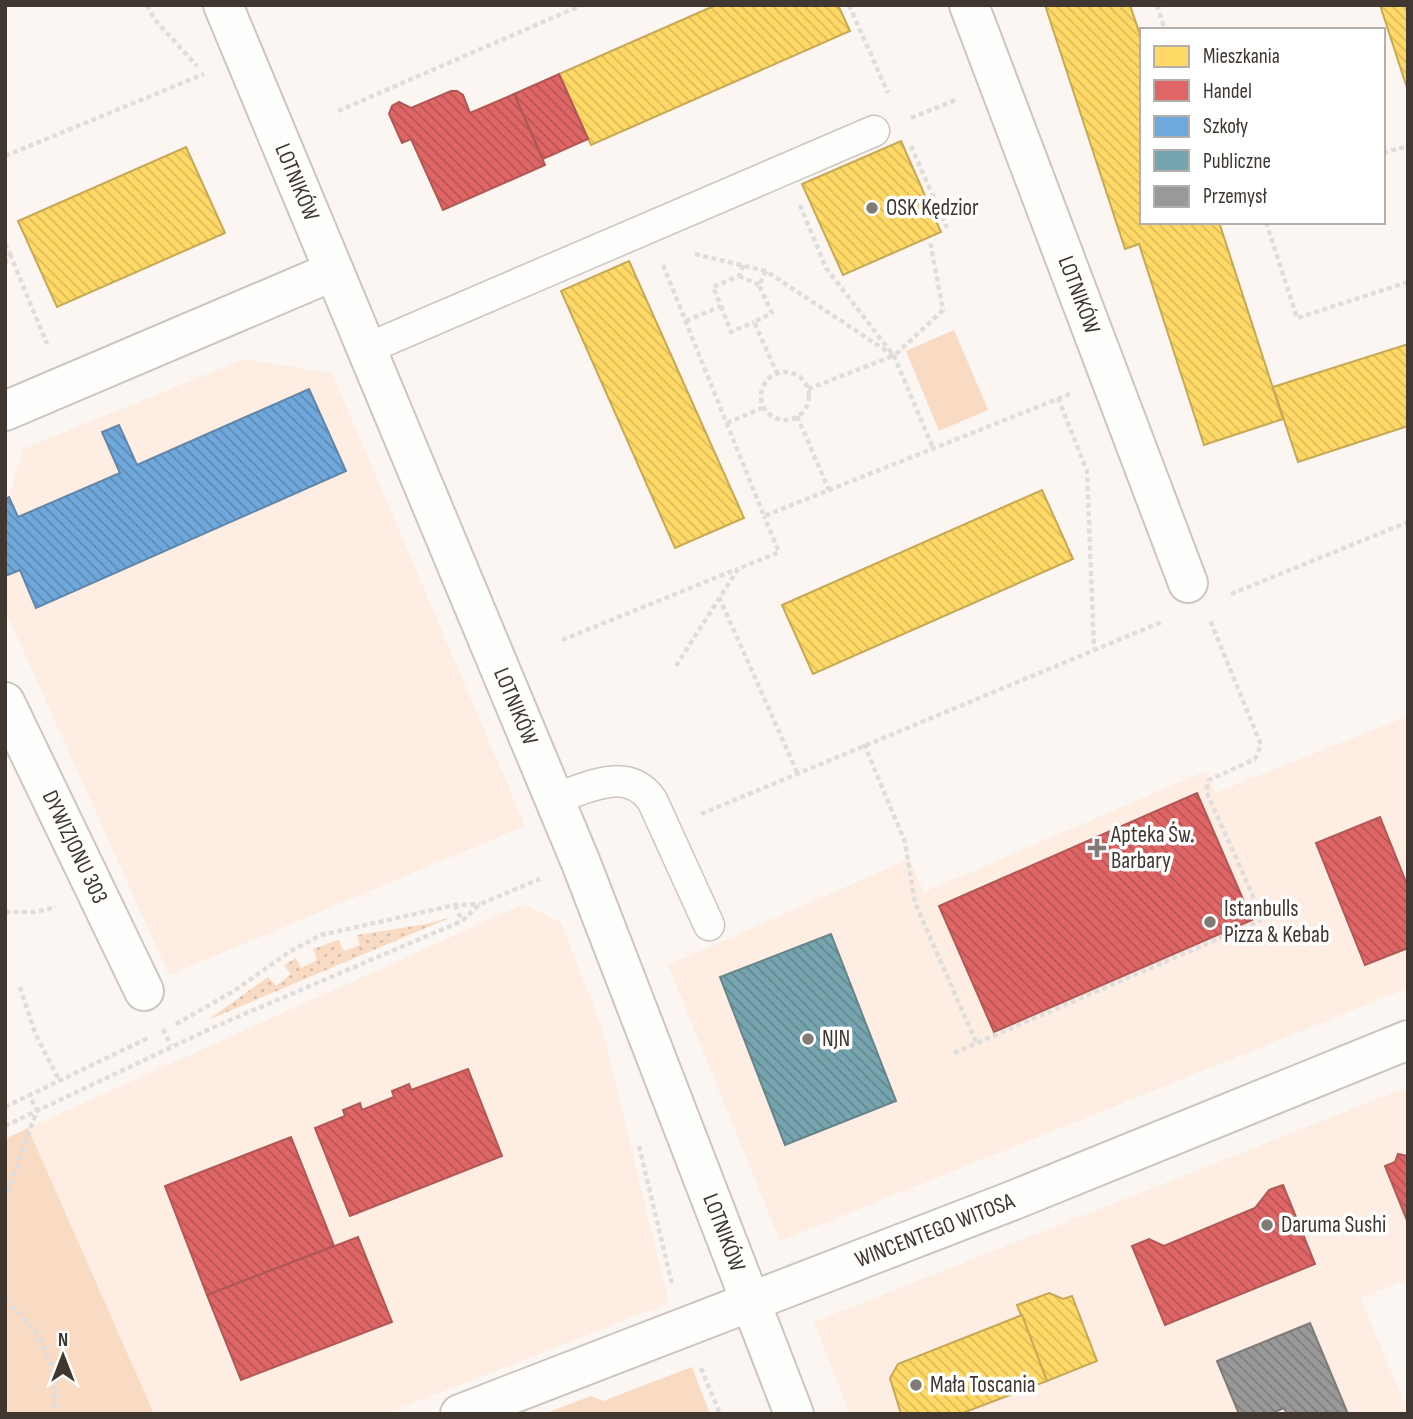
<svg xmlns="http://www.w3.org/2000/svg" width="1413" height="1419" font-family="'Sofia Sans Condensed',sans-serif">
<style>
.built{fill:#fdede2}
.grass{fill:url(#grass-dots)}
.park{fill:#f9dac3}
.homes{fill:url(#homes-back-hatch);stroke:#c6a856;stroke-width:2}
.shops{fill:url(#shops-back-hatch);stroke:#b05856;stroke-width:2}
.schools{fill:url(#schools-back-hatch);stroke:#6186a9;stroke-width:2}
.public{fill:url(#public-back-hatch);stroke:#668489;stroke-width:2}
.industry{fill:url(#industry-back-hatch);stroke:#7e7c7a;stroke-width:2}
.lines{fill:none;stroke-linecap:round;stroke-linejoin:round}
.lane-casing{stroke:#ccc5c0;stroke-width:33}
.street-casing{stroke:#ccc5c0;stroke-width:42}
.path{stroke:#e0dedd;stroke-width:4.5;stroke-dasharray:5 3.5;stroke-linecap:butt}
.lane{stroke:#fefefd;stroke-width:30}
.street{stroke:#fefefd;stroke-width:38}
.poi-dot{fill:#817a75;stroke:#fff;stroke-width:2.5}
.labels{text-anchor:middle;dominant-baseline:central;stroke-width:7;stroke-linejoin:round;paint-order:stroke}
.street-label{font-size:23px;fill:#403731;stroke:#fff}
.poi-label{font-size:23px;fill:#403731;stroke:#fff;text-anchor:start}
</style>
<defs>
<pattern id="grass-dots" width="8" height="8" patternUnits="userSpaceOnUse" patternTransform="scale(1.75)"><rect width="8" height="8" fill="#f9dac3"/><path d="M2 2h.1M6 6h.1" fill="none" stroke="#d6bca8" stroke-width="1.8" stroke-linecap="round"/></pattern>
<pattern id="homes-back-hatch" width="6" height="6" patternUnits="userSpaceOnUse" patternTransform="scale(1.75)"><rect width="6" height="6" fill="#ffd966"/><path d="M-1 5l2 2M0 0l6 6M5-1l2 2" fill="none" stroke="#dcbb59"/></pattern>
<pattern id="shops-back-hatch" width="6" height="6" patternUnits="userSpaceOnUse" patternTransform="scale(1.75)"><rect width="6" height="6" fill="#e06666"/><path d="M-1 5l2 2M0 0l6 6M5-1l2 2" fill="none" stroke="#b75555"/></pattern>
<pattern id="schools-back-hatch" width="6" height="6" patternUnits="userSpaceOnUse" patternTransform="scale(1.75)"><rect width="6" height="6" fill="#6fa8dc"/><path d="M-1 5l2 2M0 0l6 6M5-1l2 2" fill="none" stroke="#5d8ab3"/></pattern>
<pattern id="public-back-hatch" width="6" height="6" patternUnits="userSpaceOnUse" patternTransform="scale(1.75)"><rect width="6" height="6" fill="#76a5af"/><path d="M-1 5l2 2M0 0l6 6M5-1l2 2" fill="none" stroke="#62878f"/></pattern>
<pattern id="industry-back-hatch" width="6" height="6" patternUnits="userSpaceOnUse" patternTransform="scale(1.75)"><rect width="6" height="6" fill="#999"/><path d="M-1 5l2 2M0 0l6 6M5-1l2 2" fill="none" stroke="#7e7e7d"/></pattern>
</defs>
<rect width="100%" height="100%" fill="#fbf6f2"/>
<!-- built -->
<g class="built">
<polygon points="244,359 332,373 525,826 169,975 5,610 5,499 9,497 23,449"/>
<polygon points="1408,716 1408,988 780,1241 668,965 909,859 924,892 1206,771 1215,793"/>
<polygon points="524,904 561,923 602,1028 669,1303 386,1414 154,1414 28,1128"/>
<polygon points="1408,1087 1408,1279 1360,1298 1407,1409 1405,1414 850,1414 814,1322"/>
</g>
<!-- grass -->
<polygon class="grass" points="454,916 208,1020 268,977 276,986 291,974 284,965 296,958 301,968 317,960 313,949 338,940 344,951 360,945 357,935 427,924"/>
<!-- park -->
<g class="park">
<polygon points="954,330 988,410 939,431 906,351"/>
<polygon points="28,1128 154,1414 5,1414 5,1139"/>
<polygon points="692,1367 710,1414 544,1414 591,1396 603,1401"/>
</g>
<!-- homes -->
<g class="homes">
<polygon points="716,5 838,5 850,31 591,145 559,74"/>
<polygon points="1045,5 1130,5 1142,41 1142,222 1219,222 1283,419 1204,445 1139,244 1125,249"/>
<polygon points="1380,5 1408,5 1408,91"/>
<polygon points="901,141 941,232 843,275 802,184"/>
<polygon points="186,147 225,233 57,307 18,221"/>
<polygon points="629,261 744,518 675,548 561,291"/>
<polygon points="1408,344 1408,426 1298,462 1273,387"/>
<polygon points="1042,490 1073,559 813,674 782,605"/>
<polygon points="1049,1293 1063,1299 1072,1296 1097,1361 1047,1381 1017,1305"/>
<polygon points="1022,1315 1047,1381 960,1414 901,1414 890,1378 898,1364"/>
</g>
<!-- shops -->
<g class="shops">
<polygon points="559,74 588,139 543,159 514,94"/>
<polygon points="451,91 457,91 463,95 470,113 514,94 545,165 443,210 411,139 402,143 389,114 392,106 399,102 411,108"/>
<polygon points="1197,793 1252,920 994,1032 939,906"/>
<polygon points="1380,817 1408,887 1408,948 1365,965 1316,843"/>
<polygon points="468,1069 502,1156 350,1216 315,1128 345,1116 343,1110 360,1103 362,1110 394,1097 392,1091 409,1084 411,1090"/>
<polygon points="291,1137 334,1246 207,1295 165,1186"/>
<polygon points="1398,1154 1408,1156 1408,1223 1385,1166 1395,1162"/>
<polygon points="1283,1185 1315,1264 1165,1325 1132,1246 1149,1239 1164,1246 1255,1208 1269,1190"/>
<polygon points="358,1237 392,1322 241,1380 207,1295"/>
</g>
<!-- schools -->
<polygon class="schools" points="309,389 346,471 36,608 20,570 5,576 5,499 9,497 18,517 120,473 102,432 119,425 137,465"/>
<!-- public -->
<polygon class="public" points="831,934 896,1101 785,1145 720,977"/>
<!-- industry -->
<polygon class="industry" points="1310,1323 1348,1414 1287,1414 1284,1408 1270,1414 1239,1414 1217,1361"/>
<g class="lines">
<!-- lane casing -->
<g class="lane-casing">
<g id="lane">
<polyline points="366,349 874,131"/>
<path d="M 554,799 C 587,788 627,765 652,800 L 709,925"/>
</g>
</g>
<!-- street casing -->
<g class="street-casing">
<g id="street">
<path id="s1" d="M 223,5 L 581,863 L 794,1414"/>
<path id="s2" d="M 969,5 L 1188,583"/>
<polyline points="5,411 334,271"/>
<path id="s3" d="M 5,702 L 144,991"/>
<path id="s4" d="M 460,1414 L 1014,1200 L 1408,1040"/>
</g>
</g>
<!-- path -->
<g class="path">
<polyline points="147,5 155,20 197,66"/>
<polyline points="849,5 888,93"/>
<polyline points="1157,5 1165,30"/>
<polyline points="338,111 582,5"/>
<polyline points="911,118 958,99"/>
<polyline points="911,146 947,228"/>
<polyline points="1383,153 1408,146"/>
<polyline points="5,156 204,74"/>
<polyline points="800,205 826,268 894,356 933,448"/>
<polyline points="1266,222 1297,318 1408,282"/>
<polyline points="5,244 10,254 5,263"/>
<polyline points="10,254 47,344"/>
<polyline points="695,254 766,271 894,356 943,310 930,241"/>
<polyline points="663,265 764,516 1070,394"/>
<polyline points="766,271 759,285 772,313 754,322 777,373"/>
<polyline points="739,276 759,285"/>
<polyline points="721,306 731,332 754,322"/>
<polyline points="686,321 721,306 713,287 739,276 744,264"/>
<circle cx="785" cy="396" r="24"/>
<polyline points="808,389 893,356"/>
<polyline points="1058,398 1087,471 1094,649"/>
<polyline points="797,416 829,490"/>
<polyline points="727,423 764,407"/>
<polyline points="1231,594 1408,522"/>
<polyline points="719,597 797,772"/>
<polyline points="562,640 737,569"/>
<polyline points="676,666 738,569 779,552 764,516"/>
<polyline points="864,744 905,842 915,903 977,1044"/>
<polyline points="701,814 1164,621"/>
<polyline points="455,905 462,921"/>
<polyline points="5,912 35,912 56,907"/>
<polyline points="20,987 35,1033 59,1080"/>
<polyline points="176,1024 234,991 289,952 321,935 455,905 480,904"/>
<polyline points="163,1029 171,1046"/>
<polyline points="954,1053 1259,921 1261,914 1206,791 1209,780 1255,759 1261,745 1210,620"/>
<polyline points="5,1107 150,1037"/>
<polyline points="5,1126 214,1027 462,921 480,904 540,879"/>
<polyline points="639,1146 672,1284"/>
<polyline points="5,1200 37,1110 29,1095"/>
<path d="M 5,1300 C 44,1333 58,1363 54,1414"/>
<polyline points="701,1368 720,1414"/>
</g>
<!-- lane -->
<use href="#lane" class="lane"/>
<!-- street -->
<use href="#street" class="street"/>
</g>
<!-- markers -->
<g class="poi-dot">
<circle cx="872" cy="208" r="7"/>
<path d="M1093.5 837.5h7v7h7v7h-7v7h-7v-7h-7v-7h7z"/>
<circle cx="1210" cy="922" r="7"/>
<circle cx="808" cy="1039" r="7"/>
<circle cx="1267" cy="1225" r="7"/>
<circle cx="916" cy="1385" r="7"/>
</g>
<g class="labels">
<!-- street labels -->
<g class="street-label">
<text stroke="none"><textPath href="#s1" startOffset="192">LOTNIKÓW</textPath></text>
<text stroke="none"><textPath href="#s2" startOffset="310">LOTNIKÓW</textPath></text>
<text stroke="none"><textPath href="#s1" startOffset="760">LOTNIKÓW</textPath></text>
<text stroke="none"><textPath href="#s3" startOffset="161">DYWIZJONU 303</textPath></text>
<text stroke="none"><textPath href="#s4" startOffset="509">WINCENTEGO WITOSA</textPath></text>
<text stroke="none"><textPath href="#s1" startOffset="1326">LOTNIKÓW</textPath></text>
</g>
<!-- poi labels -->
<g class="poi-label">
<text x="886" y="208">OSK Kędzior</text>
<text x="1111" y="835">Apteka Św.<tspan x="1111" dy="26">Barbary</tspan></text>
<text x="1224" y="909">Istanbulls<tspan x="1224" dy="26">Pizza &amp; Kebab</tspan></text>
<text x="822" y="1039">NJN</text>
<text x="1281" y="1225">Daruma Sushi</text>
<text x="930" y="1385">Mała Toscania</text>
</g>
</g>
<!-- border -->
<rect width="1413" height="1419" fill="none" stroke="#403731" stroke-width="14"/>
<!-- legend -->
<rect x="1140" y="28" width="245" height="196" fill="#ffffff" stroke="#b3afad" stroke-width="2"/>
<rect x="1154" y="46" width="35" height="21" fill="#ffd966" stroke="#b3afad" stroke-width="2"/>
<text x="1203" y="63" font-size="21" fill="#403731">Mieszkania</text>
<rect x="1154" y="80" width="35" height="21" fill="#e06666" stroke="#b3afad" stroke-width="2"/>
<text x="1203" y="98" font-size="21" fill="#403731">Handel</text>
<rect x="1154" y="116" width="35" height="21" fill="#6fa8dc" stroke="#b3afad" stroke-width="2"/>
<text x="1203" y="133" font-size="21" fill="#403731">Szkoły</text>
<rect x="1154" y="150" width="35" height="21" fill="#76a5af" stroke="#b3afad" stroke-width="2"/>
<text x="1203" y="168" font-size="21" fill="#403731">Publiczne</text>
<rect x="1154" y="186" width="35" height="21" fill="#999999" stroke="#b3afad" stroke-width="2"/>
<text x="1203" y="203" font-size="21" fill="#403731">Przemysł</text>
<!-- north arrow -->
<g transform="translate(63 1356)" stroke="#ffffff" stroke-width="5" paint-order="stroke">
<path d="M0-5L12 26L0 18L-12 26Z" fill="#403731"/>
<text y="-10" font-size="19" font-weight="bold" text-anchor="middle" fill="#403731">N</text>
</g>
</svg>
